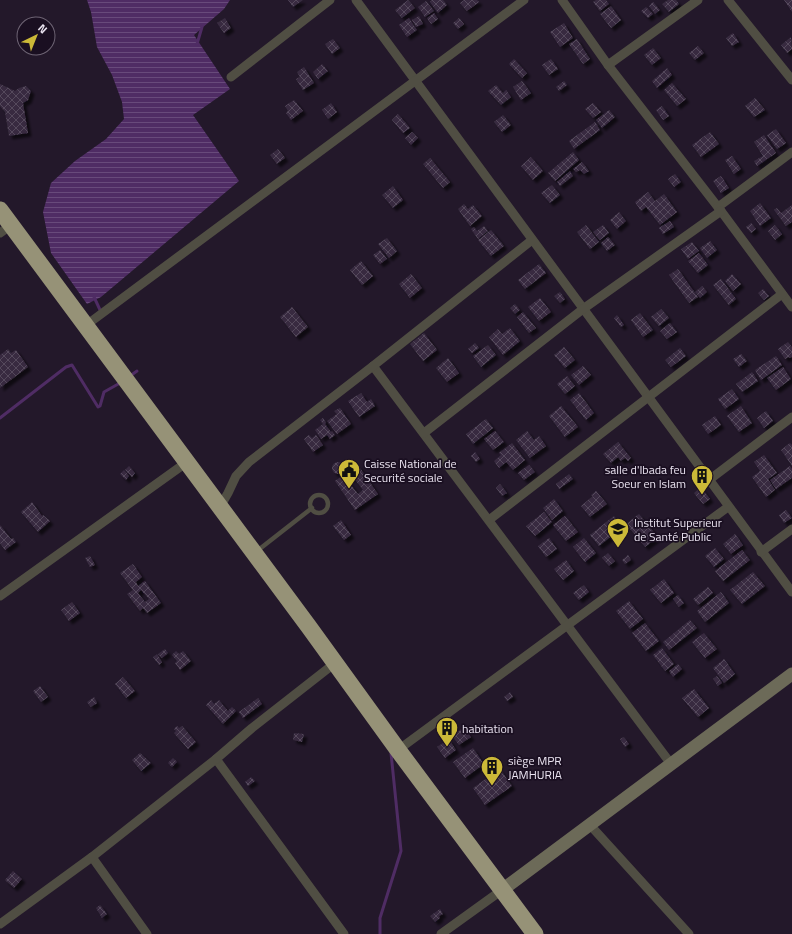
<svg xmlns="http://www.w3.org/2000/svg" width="792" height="934" font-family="'Titillium Web',sans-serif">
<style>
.water{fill:url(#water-rules)}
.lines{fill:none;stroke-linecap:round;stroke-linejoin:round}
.stream{stroke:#4f2c64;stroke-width:3}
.building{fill:url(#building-cross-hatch);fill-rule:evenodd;filter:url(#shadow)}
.lane{stroke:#504e43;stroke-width:4.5}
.street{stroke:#504e43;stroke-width:9}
.secondary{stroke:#6c6a58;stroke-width:13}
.highway{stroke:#969277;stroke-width:17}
.labels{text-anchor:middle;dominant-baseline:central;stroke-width:3.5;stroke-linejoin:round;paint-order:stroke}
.poi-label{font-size:12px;fill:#ebe4f1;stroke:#1a0f21;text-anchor:start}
</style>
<defs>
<pattern id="water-rules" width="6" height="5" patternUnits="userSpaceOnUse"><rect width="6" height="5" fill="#4f2c64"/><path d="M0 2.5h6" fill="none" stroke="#684a7b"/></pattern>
<pattern id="building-cross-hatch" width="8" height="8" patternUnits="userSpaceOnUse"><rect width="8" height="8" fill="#382c40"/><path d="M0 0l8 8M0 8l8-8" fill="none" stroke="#554a5c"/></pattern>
<filter id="shadow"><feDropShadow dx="3.5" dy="3.5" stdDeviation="1" flood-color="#0009"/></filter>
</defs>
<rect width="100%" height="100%" fill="#23182a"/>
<!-- water -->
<polygon class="water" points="87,0 230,0 224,9 194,35 230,89 193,115 239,181 101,297 87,304 51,253 43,212 51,183 75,161 106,139 124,119 122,102 112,75 97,47 91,12"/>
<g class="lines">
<!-- stream -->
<g class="stream">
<polyline points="197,44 202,27"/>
<polyline points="94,297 101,312"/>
<polyline points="130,376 137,371"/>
<polyline points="0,418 66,367 72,365 98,407 100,406 104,392 120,383"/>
<polyline points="380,934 380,918 401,851 391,753"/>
</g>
</g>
<!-- building -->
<g class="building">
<polygon points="288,0 303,0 293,7"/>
<polygon points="408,0 415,8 402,18 395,10"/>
<polygon points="432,0 443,0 447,5 438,13 430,2"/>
<polygon points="464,0 477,0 479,2 467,11 460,3"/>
<polygon points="596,0 606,0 609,4 600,11 593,2"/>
<polygon points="668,0 676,0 679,4 669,12 662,4"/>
<polygon points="784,0 792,0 792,12"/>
<polygon points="426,1 434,11 425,17 418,7"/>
<polygon points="653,2 660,10 655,14 649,6"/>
<polygon points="611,6 621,20 611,28 600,14"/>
<polygon points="646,7 653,14 648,18 641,11"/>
<polygon points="434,13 438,19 431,24 427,18"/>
<polygon points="419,16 423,24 416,27 412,20"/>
<polygon points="225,18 231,28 224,33 217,23"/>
<polygon points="409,18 417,30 407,37 399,25"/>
<polygon points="459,18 464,24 458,29 453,23"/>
<polygon points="564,23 573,38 560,47 550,32"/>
<polygon points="733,33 739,42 732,46 726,38"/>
<polygon points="791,37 792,49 787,53 781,45"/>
<polygon points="333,39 340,48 332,54 325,44"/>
<polygon points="577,39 590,59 583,64 569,44"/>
<polygon points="698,46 704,53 695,60 689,53"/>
<polygon points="653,48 661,58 652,65 644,55"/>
<polygon points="514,59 527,73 522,78 509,64"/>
<polygon points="551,59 558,69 549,75 542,65"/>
<polygon points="322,64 328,71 318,79 313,72"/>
<polygon points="304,67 314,83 303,90 296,79 300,77 297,72"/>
<polygon points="667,68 672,75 657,88 652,81"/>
<polygon points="522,81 531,93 521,100 513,87"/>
<polygon points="564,81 567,85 559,91 556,87"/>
<polygon points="672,83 686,99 677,106 664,90"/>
<polygon points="0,84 15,91 19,88 26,86 31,91 28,100 23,103 28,133 9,136 5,112 0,106"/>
<polygon points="496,85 503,93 506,90 511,97 501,105 488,91"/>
<polygon points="755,98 765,110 754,117 745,106"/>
<polygon points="294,100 303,111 291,120 286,113 288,111 285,106"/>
<polygon points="331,103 337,112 328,119 322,110"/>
<polygon points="593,103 601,112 593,118 585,109"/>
<polygon points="662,106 669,116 663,120 656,110"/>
<polygon points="609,110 615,117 602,128 596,120"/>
<polygon points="398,114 410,128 403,133 392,120"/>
<polygon points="503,115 511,125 502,132 494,122"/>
<polygon points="595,122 600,130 574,149 569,141"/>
<polygon points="776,129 786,143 777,149 767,135"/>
<polygon points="412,132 418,138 411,145 405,138"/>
<polygon points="710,132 719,144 701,157 692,145"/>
<polygon points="764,135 776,153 757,166 754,161 763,156 754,142"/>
<polygon points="278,149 285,158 277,164 270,155"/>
<polygon points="573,152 579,160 555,181 548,173"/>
<polygon points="732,156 741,169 734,174 725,160"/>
<polygon points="531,157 543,171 533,180 521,166"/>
<polygon points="430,158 450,182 443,188 423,164"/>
<polygon points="582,162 589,171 584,174 580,170 576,172 573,169"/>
<polygon points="570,171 573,176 560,186 557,182"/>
<polygon points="675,174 681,182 674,187 668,179"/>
<polygon points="721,176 729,188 721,193 713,181"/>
<polygon points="552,185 560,195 550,203 541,193"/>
<polygon points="393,186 403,200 393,208 382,195"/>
<polygon points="648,192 655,201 664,194 677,212 660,225 646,207 641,211 635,202"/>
<polygon points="760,203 771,218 760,226 750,211"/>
<polygon points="464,204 468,209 473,205 482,216 470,226 458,209"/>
<polygon points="792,205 792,222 786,226 774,210 777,208 781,213"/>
<polygon points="619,212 626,221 617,229 610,220"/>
<polygon points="670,221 674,227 663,234 659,228"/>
<polygon points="751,223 756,229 751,233 746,227"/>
<polygon points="586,225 599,242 590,249 577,232"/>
<polygon points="603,225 609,233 600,240 593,232"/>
<polygon points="775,225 782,234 775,240 768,231"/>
<polygon points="484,226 488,231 478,239 471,229 474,227 477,231"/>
<polygon points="491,230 504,246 491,256 478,240"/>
<polygon points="608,237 615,245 607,251 601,243"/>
<polygon points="387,238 397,251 389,258 378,244"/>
<polygon points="710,241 717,250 707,258 700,248"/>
<polygon points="692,242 699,251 688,259 681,249"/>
<polygon points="380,250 387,259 380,264 373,255"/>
<polygon points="699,253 708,265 698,273 688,261"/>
<polygon points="361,261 373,276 362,285 350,270"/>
<polygon points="539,264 546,273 525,289 518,280"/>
<polygon points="678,269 698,297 689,303 669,275"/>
<polygon points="411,274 422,288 410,298 399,284"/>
<polygon points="732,274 741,284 733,291 725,281"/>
<polygon points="721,279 736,299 729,305 713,285"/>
<polygon points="702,286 707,292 700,298 695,292"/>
<polygon points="763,289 769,296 764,300 758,293"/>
<polygon points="560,292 565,299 560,303 554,296"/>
<polygon points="540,298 551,312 539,321 528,307"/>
<polygon points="515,304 520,310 515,314 510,308"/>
<polygon points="292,307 308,327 296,337 280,317"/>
<polygon points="661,309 669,318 659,326 651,317"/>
<polygon points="523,312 536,328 529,333 517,317"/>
<polygon points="640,313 653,330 643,337 631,320"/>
<polygon points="617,315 624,325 621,327 614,318"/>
<polygon points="670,323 677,332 667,339 660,331"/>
<polygon points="510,328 520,341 503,355 489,337 498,329 502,334"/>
<polygon points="424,333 437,350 423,361 410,344"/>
<polygon points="788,342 792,347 792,357 790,358 789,357 785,359 778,349"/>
<polygon points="475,343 479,348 472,353 468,349"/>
<polygon points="488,345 496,355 481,367 473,356"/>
<polygon points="564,347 575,360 565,368 554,355"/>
<polygon points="680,348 686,356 671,367 665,360"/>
<polygon points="8,349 11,353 16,350 28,367 0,388 0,355"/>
<polygon points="741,354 747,361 739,367 733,359"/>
<polygon points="776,356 782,365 761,380 755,370"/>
<polygon points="448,358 459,373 447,382 436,368"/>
<polygon points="583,366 591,375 579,385 571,375"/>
<polygon points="783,367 791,379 776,390 767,378"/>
<polygon points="752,372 758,381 742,392 736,384"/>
<polygon points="567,376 575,386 565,394 557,384"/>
<polygon points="732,389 739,399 725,409 718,399"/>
<polygon points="361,393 367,402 371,399 375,406 359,417 348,401"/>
<polygon points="579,393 594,413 586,420 570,400"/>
<polygon points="561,406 578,427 565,437 549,416"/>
<polygon points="741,406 752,423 739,432 727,416"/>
<polygon points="340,408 351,424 337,434 327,421 337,414 334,411"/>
<polygon points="766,411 773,421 764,428 757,418"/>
<polygon points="715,416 721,425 708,434 702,425"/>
<polygon points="323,418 326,423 325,424 331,432 332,431 335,435 330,439 327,435 321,439 315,430 323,424 320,420"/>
<polygon points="486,419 493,428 473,444 466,434"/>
<polygon points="495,431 504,442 493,450 484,439"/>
<polygon points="527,431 534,440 539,436 546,446 530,458 516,440"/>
<polygon points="309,435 312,438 316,435 323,445 313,452 304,439"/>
<polygon points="618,442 631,458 628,461 625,458 621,461 618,457 611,463 603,454"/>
<polygon points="512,443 525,460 513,470 506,462 499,468 494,461 501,455 499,453"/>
<polygon points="790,443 792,445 792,466 781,450"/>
<polygon points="475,452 480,459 476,462 471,456"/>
<polygon points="764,455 777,473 768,479 775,490 766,497 752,477 760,471 754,462"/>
<circle cx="338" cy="468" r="6"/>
<path d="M 358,465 L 378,494 L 355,510 L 335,481 ZM 353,477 L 363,490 L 358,494 L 348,481 Z"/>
<polygon points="529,465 535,472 524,480 518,473"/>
<polygon points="129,466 135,473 132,477 125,470"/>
<polygon points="790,466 792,469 792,478 776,489 770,480"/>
<polygon points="124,470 129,476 126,480 120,474"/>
<polygon points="569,474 573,479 559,489 556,484"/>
<polygon points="500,484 507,493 502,496 496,488"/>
<polygon points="701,487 710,499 703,504 694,493"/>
<polygon points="596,491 607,504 590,517 581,506 593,496 591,495"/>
<polygon points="554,499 563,511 552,520 543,508"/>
<polygon points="32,502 42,516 43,515 50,521 38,532 21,512"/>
<polygon points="786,510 792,518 784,523 779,515"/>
<polygon points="544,512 552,522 535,536 526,526"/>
<polygon points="639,514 658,537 645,547 626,524"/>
<polygon points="565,516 578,532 566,541 553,525"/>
<polygon points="614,516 623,527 599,546 590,535"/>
<polygon points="341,520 351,535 344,540 333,526"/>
<polygon points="0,525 11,539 13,538 16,542 5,550 0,543"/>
<polygon points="735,534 743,545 731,554 723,544"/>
<polygon points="549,538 557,549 546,557 538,546"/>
<polygon points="584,538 596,553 585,562 573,547"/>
<polygon points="715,548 724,559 714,567 705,556"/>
<polygon points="742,550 750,560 723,581 715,571"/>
<polygon points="608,553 615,561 609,566 602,558"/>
<polygon points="628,555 631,560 625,564 622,560"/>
<polygon points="90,556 95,565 90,567 85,558"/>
<polygon points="566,560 574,571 563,580 554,569"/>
<path d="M 133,564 L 142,577 L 136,582 L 138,586 L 145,581 L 161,603 L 147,613 L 143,608 L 140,611 L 127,594 L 133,590 L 120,573 ZM 141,590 L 149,599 L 145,602 L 138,593 Z"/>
<polygon points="753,572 765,586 742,604 730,590"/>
<polygon points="664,579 674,593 661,603 650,590"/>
<polygon points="584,585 589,592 579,600 573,593"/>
<polygon points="708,587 713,593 698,605 693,599"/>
<polygon points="721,592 729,603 705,622 697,611"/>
<polygon points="678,595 684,603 679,607 673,599"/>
<polygon points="629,601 643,619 630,629 616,611"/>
<polygon points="72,602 80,613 69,621 61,610"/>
<polygon points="690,620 697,628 669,650 663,642"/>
<polygon points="645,623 659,641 646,651 632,633"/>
<polygon points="704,633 717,649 705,658 692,642"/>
<polygon points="662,648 674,664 665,671 653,655"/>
<polygon points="165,649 168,653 162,658 158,654"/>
<polygon points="176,651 179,654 183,651 191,661 180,670 175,663 177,661 172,655"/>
<polygon points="157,654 162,662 159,665 153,657"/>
<polygon points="724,659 735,674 724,683 713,668"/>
<polygon points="678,664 682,669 673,677 669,671"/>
<polygon points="717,676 722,683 718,686 713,679"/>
<polygon points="123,677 135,691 126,698 115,684"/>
<polygon points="40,686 48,697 41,702 33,691"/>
<polygon points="694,689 709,708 698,717 682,698"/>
<polygon points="510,692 513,697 507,701 504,697"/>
<polygon points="94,697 97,703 91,707 87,702"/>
<polygon points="258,698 262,704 243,718 239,712"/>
<polygon points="211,700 214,704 219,700 228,711 232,707 236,711 223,724 206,705"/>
<polygon points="177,726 179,728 182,726 196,742 188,749 174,733 176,731 174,729"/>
<polygon points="464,727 471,737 459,745 452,736"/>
<polygon points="294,733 304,734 302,742 293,740"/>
<polygon points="624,737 629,744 625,747 620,739"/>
<polygon points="449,739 456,750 445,758 437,747"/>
<polygon points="473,748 484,764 465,778 453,762"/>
<polygon points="140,753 151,763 141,771 132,760"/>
<polygon points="173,758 177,762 172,767 168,763"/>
<polygon points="500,769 512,786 485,805 473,788"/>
<polygon points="251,777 255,781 248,786 245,782"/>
<polygon points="13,871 22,879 14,888 5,880"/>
<polygon points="100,905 107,914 102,918 96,908"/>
<polygon points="440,909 443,914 439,916 440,918 435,922 430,916"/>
</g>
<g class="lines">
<!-- lane -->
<g class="lane">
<circle cx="319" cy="504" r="9"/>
<polyline points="257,551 312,508"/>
</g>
<!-- street -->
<g class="street">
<polyline points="356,0 792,592"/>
<polyline points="562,0 608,65 721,211 792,307"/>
<polyline points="728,0 792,80"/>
<polyline points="608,65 698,0"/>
<polyline points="231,77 330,0"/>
<polyline points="718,207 792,152"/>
<polyline points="0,233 11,225"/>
<polyline points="85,326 524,0"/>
<polyline points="373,366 671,764"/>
<polyline points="424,433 583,309 721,211"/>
<polyline points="709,480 792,417"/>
<polyline points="220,507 228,493 236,476 249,462 373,366 532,240"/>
<polyline points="489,520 782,294"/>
<polyline points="761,552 792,529"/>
<polyline points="0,596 187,462"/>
<polyline points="398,750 728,507"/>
<polyline points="216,759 344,934"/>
<polyline points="590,825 689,934"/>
<polyline points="92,857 147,934"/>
<polyline points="0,924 92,857 216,759 252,728 335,663"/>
<polyline points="441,934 502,890"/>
</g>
<!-- secondary -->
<polyline class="secondary" points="502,890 792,674"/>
<!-- highway -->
<polyline class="highway" points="0,210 309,627 398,750 535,934"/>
</g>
<!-- icons -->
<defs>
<g id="civic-pin" transform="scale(1.15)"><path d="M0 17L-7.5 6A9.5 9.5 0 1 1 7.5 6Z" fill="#ccb938" stroke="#1a0f21"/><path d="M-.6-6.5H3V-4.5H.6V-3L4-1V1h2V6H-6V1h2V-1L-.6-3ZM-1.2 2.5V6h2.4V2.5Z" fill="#111"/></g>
<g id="building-pin" transform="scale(1.15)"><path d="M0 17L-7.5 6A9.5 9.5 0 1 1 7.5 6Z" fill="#ccb938" stroke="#1a0f21"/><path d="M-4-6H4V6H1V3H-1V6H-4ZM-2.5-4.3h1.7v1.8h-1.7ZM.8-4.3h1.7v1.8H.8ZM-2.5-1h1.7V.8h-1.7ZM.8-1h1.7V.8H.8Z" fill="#111"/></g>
<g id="school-pin" transform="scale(1.15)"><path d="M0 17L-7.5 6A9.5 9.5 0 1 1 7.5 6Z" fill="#ccb938" stroke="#1a0f21"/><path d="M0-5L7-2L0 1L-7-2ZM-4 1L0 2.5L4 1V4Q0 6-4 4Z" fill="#111"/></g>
</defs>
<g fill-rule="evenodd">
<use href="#civic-pin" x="349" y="470"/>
<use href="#building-pin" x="702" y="476"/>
<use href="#school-pin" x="618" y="529"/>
<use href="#building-pin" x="447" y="728"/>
<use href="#building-pin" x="492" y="767"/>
</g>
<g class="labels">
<!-- poi labels -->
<g class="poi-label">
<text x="364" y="463">Caisse National de<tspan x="364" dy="14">Securité sociale</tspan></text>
<text x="686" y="469" text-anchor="end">salle d'Ibada feu<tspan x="686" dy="14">Soeur en Islam</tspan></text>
<text x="634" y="522">Institut Superieur<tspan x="634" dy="14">de Santé Public</tspan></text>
<text x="462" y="728">habitation</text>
<text x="508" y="760">siège MPR<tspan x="508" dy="14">JAMHURIA</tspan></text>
</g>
</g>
<!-- north arrow -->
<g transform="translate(36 36) rotate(43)"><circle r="19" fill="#1a0f21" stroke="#6e6474"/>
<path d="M0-3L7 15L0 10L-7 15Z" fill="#ccb938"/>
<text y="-6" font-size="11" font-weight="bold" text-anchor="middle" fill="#ebe4f1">N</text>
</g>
</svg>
